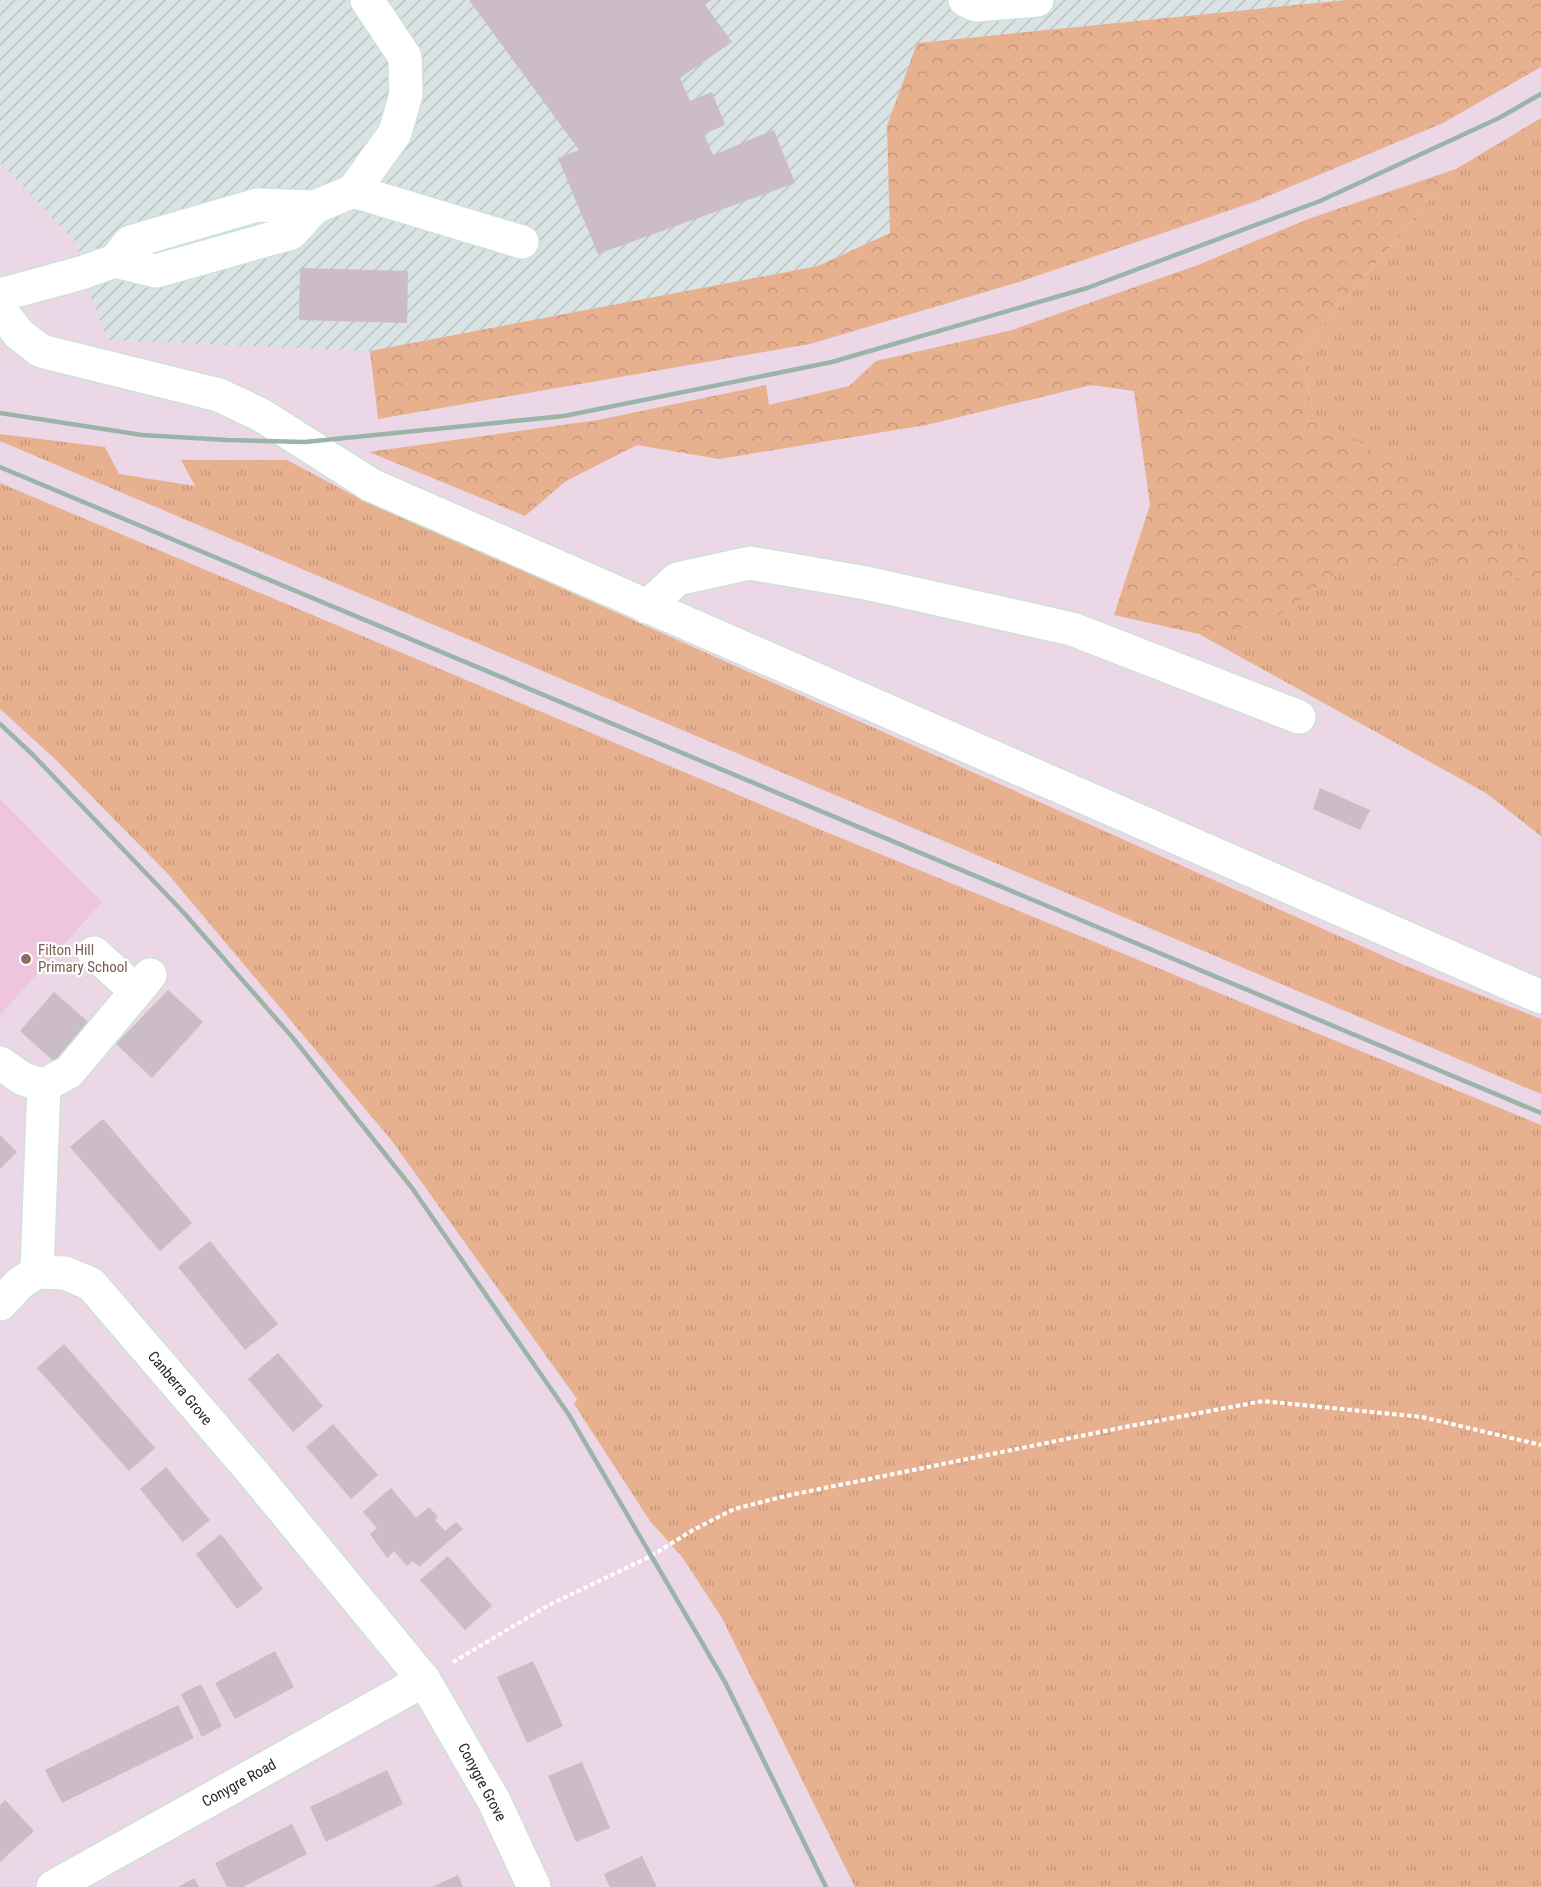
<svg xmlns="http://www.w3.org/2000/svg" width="1541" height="1887" font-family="'Roboto Condensed',sans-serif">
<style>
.industrial{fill:url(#industrial-furrows)}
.education{fill:#efc5de}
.grass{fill:url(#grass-tufts)}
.forest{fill:url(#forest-crowns)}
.building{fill:#ccbcc7}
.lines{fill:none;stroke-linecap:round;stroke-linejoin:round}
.minor-casing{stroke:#cde2d8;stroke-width:36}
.path{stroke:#fff;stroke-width:4;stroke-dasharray:4.5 3;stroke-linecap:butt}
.minor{stroke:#fff;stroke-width:33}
.rail{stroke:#9ab4a9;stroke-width:4.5}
.education-dot{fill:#8d6e63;stroke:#fff;stroke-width:2}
.labels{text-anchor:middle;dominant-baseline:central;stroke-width:4.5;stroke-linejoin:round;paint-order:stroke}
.education-label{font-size:15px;fill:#785e54;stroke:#fff;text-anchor:start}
.street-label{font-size:15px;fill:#272727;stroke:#fff}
</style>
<defs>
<pattern id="industrial-furrows" width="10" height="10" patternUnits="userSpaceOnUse" patternTransform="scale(1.5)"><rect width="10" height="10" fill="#d9e3e3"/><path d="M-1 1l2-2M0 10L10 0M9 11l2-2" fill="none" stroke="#bac3c3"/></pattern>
<pattern id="grass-tufts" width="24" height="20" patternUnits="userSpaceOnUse" patternTransform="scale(1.5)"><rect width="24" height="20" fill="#e7b18f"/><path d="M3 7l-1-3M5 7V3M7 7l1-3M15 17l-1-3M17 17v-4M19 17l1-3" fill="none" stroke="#c6987b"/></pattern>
<pattern id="forest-crowns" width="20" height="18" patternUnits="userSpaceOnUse" patternTransform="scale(1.5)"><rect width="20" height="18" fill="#e7b18f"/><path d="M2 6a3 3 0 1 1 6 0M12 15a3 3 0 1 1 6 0" fill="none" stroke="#c6987b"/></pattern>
</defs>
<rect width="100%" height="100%" fill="#ebd7e5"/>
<!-- industrial -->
<polygon class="industrial" points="0,0 1346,0 917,43 887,126 890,233 818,266 370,351 108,340 81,273 78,245 0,162"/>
<!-- education -->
<polygon class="education" points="0,799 102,902 0,1015"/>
<!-- grass -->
<g class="grass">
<polygon points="1541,118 1541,836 1486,793 1199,634 1313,412 1301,352 1456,169"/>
<polygon points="0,434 105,447 119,474 195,486 181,460 287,460 349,493 1406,966 1541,1019 1541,1094 0,441"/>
<polygon points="0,483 814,827 1541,1125 1541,1887 855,1887 722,1618 682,1557 650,1521 574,1404 577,1399 392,1141 168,874 54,758 0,709"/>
</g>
<!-- forest -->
<g class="forest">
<polygon points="1346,0 1541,0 1541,67 1443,123 1254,202 1019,282 810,344 378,419 370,351 818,266 890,233 887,126 917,43"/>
<polygon points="1456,169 1301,352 1313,412 1541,562 1541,583 1419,560 1339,572 1265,624 1199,634 1114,615 1150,505 1134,391 1091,385 926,425 719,459 637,445 566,481 525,516 369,452 598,420 766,385 769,405 849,386 876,361 1012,330 1198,265 1308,219"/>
</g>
<!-- building -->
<g class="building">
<polygon points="469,0 711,0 705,5 732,42 680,78 690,101 712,92 725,125 704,134 713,155 774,130 795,183 598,254 558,158 579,150"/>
<polygon points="202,235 205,248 191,251 188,238"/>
<polygon points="300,268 408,271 407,323 299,320"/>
<polygon points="1320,788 1370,810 1360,830 1313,809"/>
<polygon points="168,990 203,1022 152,1078 116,1044"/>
<polygon points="54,992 93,1026 59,1066 20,1031"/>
<polygon points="103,1119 192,1223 160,1251 70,1147"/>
<polygon points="0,1135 17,1152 0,1169"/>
<polygon points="210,1241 278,1324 245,1350 178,1267"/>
<polygon points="64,1344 155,1448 129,1471 37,1368"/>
<polygon points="278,1353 323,1406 293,1432 248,1379"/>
<polygon points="333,1424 378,1475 351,1499 306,1447"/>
<polygon points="166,1467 210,1520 183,1542 140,1489"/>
<polygon points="391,1488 416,1518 429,1507 438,1517 435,1520 445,1531 456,1522 463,1529 419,1567 413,1561 407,1566 394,1551 387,1558 370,1534 377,1528 363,1512"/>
<polygon points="221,1534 263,1589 237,1609 196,1554"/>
<polygon points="448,1556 492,1606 465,1630 420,1580"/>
<polygon points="275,1651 294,1687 235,1719 215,1683"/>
<polygon points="533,1661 563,1726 527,1743 497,1677"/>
<polygon points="201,1684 222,1726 202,1737 181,1694"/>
<polygon points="178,1705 194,1738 62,1803 45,1770"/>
<polygon points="582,1762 610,1828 576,1842 548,1776"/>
<polygon points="387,1770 403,1804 326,1842 310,1807"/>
<polygon points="5,1800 34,1831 0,1862 0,1805"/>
<polygon points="292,1824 307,1854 243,1887 227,1887 215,1863"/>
<polygon points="642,1856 657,1887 610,1887 604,1874"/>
<polygon points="458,1875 463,1887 432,1887"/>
<polygon points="194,1878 199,1887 178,1887"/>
</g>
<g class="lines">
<!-- minor casing -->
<g class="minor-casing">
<g id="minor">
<polyline points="965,0 976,5 1037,0"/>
<polyline points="353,191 522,242"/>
<polyline points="115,261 130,242 257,205 315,207"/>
<polyline points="0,295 81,273 115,261 156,271 291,233 315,207 353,191 395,133 406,94 405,57 367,0"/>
<polyline points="0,310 19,334 41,351 219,395 261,415 371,485 1541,997"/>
<polyline points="647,607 677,579 750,563 866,583 1072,629 1299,717"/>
<polyline points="94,953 136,991"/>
<polyline points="0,1063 23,1079 44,1085 69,1072 150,975"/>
<polyline points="44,1085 37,1272 65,1273 91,1284 254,1474 424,1680 494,1801 534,1887"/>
<polyline points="0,1304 20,1283 37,1272"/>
<polyline points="53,1887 424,1680"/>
</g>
</g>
<!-- path -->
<polyline class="path" points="453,1662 549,1605 651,1556 693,1530 734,1509 790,1495 1130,1426 1263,1401 1422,1417 1541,1445"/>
<!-- minor -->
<use href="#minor" class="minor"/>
<!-- rail -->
<g class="rail">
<polyline points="0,413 142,435 227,440 305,442 564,416 832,362 1087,288 1320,201 1499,118 1541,94"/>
<polyline points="0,467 1541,1113"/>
<polyline points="0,724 33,755 184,913 293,1038 412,1188 569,1415 725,1682 826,1887"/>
</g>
</g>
<!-- markers -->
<circle class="education-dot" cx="26" cy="959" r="6"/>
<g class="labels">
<!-- education labels -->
<g class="education-label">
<text x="38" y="950">Filton Hill<tspan x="38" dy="17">Primary School</tspan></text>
</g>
<!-- street labels -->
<g class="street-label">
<text transform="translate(180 1388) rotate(50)">Canberra Grove</text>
<text transform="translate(482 1782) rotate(62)">Conygre Grove</text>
<text transform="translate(239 1783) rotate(-29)">Conygre Road</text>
</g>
</g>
</svg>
